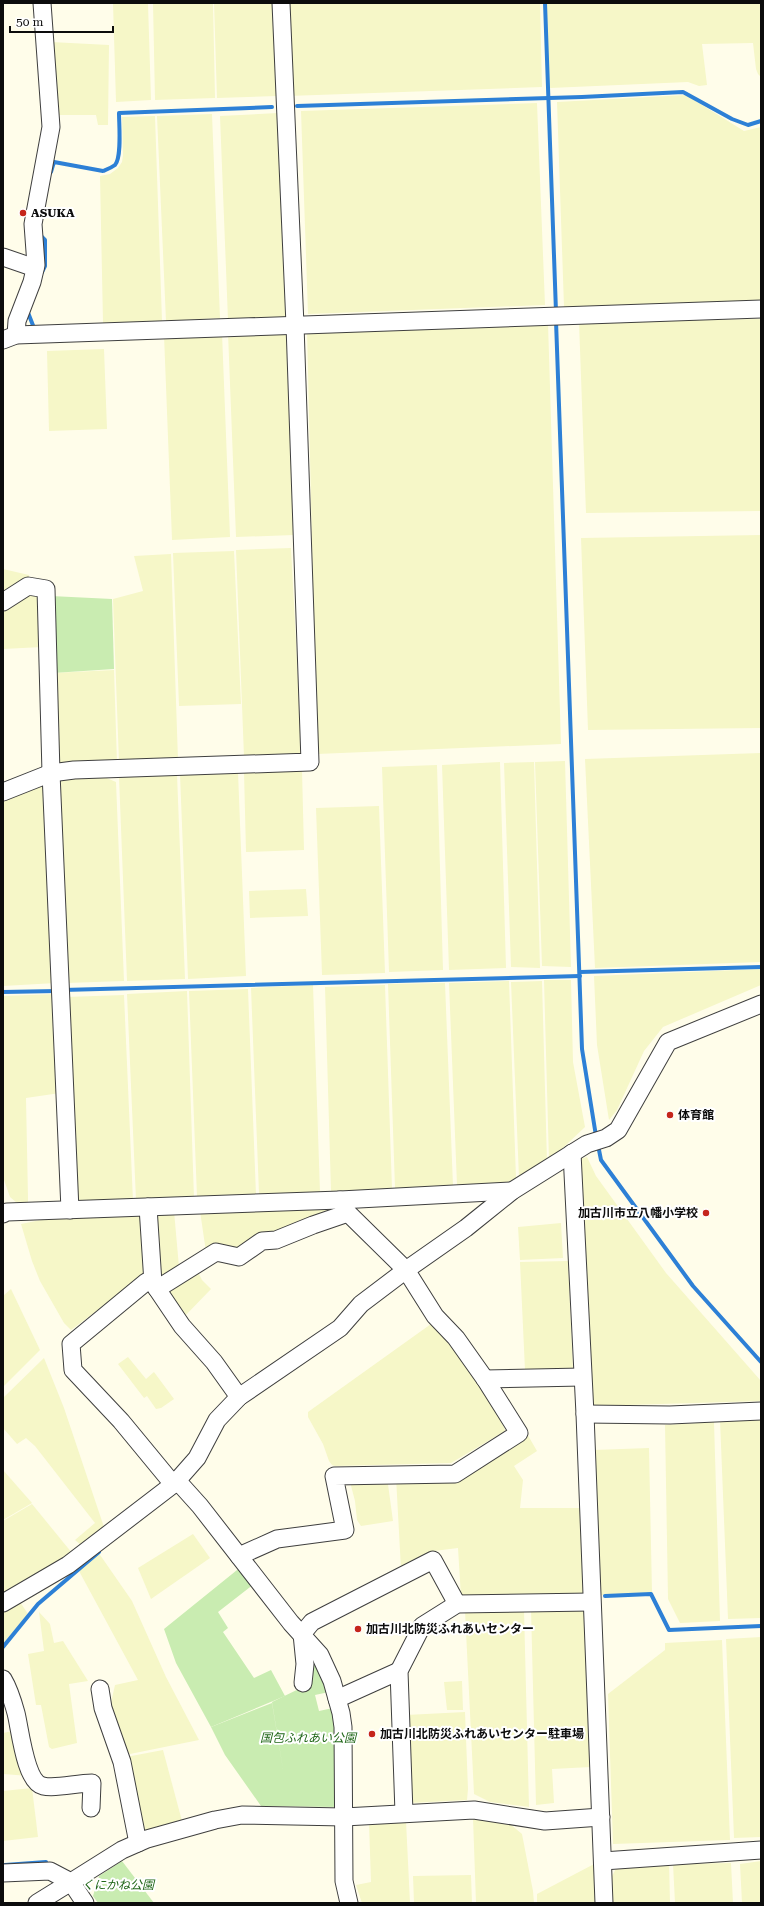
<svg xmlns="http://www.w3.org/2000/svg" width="764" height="1906" font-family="'Roboto Serif','Noto Sans JP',serif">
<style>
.farmland{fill:#f6f7c8}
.green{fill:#c9ecb1}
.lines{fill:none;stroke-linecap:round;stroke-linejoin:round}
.stream{stroke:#2d80d6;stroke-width:4}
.minor-casing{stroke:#3f3f3f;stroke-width:19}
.minor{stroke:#fff;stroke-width:17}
.poi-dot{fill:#c5251b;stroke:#fff;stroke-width:1.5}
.labels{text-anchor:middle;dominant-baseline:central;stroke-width:4;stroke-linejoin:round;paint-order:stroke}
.poi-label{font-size:12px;font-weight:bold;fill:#0c0c0c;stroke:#fff;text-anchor:start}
.park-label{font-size:12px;font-style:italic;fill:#206718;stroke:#fff}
</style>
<rect width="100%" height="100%" fill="#fffdea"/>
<!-- farmland -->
<g class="farmland">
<polygon points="113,3 148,3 151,100 116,102"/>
<polygon points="153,3 213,3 215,98 155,100"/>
<polygon points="214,3 274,3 277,96 217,98"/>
<polygon points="284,3 540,3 542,87 288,96"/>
<polygon points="546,3 761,3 761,77 758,74 756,69 753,43 702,44 707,85 699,86 688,82 550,88 549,87"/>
<polygon points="51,42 109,45 108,125 98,125 96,115 54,115"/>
<polygon points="686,95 744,131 761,127 761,301 564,307 557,102"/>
<polygon points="537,103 545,305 308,314 301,111"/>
<polygon points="278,113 286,317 228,320 220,116"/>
<polygon points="212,114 220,318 166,321 157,116"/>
<polygon points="155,116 162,321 103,323 100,176 110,174 118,168 122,162 123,155 122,117"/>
<polygon points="761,319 761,511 586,513 579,322"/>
<polygon points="548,323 561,744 317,754 307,330"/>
<polygon points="286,330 294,535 236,537 228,333"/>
<polygon points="222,333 230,537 172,540 164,335"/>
<polygon points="104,349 107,429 49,431 47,351"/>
<polygon points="761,535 761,728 588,730 581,538"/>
<polygon points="291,548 302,755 244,757 236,550"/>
<polygon points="234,551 241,704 179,706 173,553"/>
<polygon points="171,554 178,760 119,762 113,599 143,591 134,556"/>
<polygon points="3,569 29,575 29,580 3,594"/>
<polygon points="34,595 41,596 42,647 3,649 3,612 8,607 27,596"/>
<polygon points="114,670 117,763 55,765 53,673"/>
<polygon points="761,753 761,962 595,968 585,759"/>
<polygon points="565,761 571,967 542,966 535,762"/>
<polygon points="500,762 506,968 449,970 442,765"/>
<polygon points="534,762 540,968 511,967 504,763"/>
<polygon points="437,765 443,970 389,972 382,767"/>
<polygon points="302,770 304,850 246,852 244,772"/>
<polygon points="238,772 246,976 188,979 180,774"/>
<polygon points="177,774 185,979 127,981 119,777"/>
<polygon points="102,776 116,782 124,981 66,983 59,784 62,779"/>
<polygon points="45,782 56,983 3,986 3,798"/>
<polygon points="379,806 385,973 322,975 316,808"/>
<polygon points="306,889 308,916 250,918 249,891"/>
<polygon points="761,969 761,985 663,1027 644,1051 617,1110 609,1120 597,1045 594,976"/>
<polygon points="544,980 571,980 573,1062 585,1127 549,1161"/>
<polygon points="509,981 516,1178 506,1183 457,1185 449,983"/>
<polygon points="542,981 547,1162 519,1178 511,982"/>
<polygon points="445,983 453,1186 395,1188 388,984"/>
<polygon points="313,985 320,1192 259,1194 251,988"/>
<polygon points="385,985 392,1189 331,1191 325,987"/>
<polygon points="248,989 256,1195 197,1197 189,991"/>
<polygon points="187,991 194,1198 136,1200 127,994"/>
<polygon points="56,994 60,1093 26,1098 28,1198 28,1202 16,1202 10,1197 3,1177 3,996"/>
<polygon points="124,995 133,1201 75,1203 66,997"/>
<polygon points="587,1157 596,1176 666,1273 761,1381 761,1401 593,1406 580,1159"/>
<polygon points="231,1207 340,1209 235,1250 217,1243 216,1231 217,1243 206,1252 200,1211 214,1211 215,1213 215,1211"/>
<polygon points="174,1211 179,1267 160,1280 151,1216"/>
<polygon points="100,1216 141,1216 144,1275 71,1330 64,1323 40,1281 32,1261 21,1224 51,1218"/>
<polygon points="561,1223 563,1258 520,1260 518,1227"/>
<polygon points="568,1261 573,1369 525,1370 520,1262"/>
<polygon points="197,1270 202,1280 211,1289 182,1319 167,1295 168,1288"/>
<polygon points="11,1289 40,1350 3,1387 3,1296"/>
<polygon points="431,1324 464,1360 504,1427 505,1431 451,1463 335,1466 332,1465 329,1461 323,1444 308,1417 308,1412"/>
<polygon points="128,1357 146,1379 154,1372 174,1399 161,1408 156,1409 147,1396 144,1398 118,1364"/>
<polygon points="44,1358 64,1408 105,1530 81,1545 75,1540 95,1523 35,1446 26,1438 17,1444 3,1428 3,1398"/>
<polygon points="761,1418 761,1618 728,1619 720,1420"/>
<polygon points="714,1422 720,1621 680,1623 668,1599 665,1425"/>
<polygon points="526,1432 537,1451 514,1466 523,1480 520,1508 582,1508 584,1594 461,1597 458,1548 434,1551 401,1569 396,1477 453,1475"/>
<polygon points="649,1448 652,1593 600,1595 594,1450"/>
<polygon points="3,1470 32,1503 3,1520"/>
<polygon points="387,1477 393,1521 361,1526 357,1520 355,1501 349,1478"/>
<polygon points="32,1504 72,1553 3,1597 3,1521"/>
<polygon points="193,1534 210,1558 151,1599 138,1568"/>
<polygon points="98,1552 132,1601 166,1677 199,1740 125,1755 110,1707 115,1685 138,1680 79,1571"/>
<polygon points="18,1599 28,1614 3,1644 3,1607"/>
<polygon points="586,1607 591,1767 552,1769 554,1803 536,1805 531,1609"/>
<polygon points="524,1610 529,1807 490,1802 474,1794 465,1611"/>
<polygon points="39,1612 50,1624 54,1643 63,1641 88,1681 69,1684 77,1743 52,1749 49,1747 41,1705 36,1705 28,1654 44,1651"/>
<polygon points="761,1637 761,1837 734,1838 726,1639"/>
<polygon points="722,1640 730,1840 613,1844 608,1694 665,1650 665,1643"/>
<polygon points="462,1681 463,1710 447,1710 444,1682"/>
<polygon points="465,1712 468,1789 467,1800 410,1803 406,1715"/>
<polygon points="17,1730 29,1776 3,1774 3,1733"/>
<polygon points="163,1750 182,1821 147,1831 143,1828 126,1757"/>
<polygon points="32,1788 38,1837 3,1841 3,1791"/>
<polygon points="473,1818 510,1824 522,1834 533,1891 534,1903 476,1903"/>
<polygon points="406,1821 410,1903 362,1903 356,1885 371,1882 369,1823"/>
<polygon points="669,1861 670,1903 612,1903 611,1878 619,1863"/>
<polygon points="761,1861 761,1903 742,1903 740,1864"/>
<polygon points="596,1863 598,1903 537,1903 537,1894"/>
<polygon points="731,1863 733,1903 675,1903 673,1864"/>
<polygon points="471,1875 472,1903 414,1903 413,1876"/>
</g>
<!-- green -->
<g class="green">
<polygon points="51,596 112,599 114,669 53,673"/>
<polygon points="242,1566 254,1584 218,1612 228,1628 223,1632 254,1678 271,1670 285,1696 211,1727 176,1663 164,1629"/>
<polygon points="310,1652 329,1692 315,1695 319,1711 333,1708 339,1807 261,1806 225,1755 211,1727 272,1703 284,1775 272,1702 307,1685"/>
<polygon points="122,1861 154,1903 98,1903 93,1896 99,1876"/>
</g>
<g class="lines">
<!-- stream -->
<g class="stream">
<polyline points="545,3 556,312"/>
<polyline points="297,106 582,97 683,92 732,119 748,125 761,121"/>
<path d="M 51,172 L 54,162 L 103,171 C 108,169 111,168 115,165 C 122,157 119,125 119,113 L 272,107"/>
<polyline points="40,235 45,240 45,266 42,272"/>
<polyline points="27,310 34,328"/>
<polyline points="556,321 582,1049 596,1136"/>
<polyline points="580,972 761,967"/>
<polyline points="63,990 580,976"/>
<polyline points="3,992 57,991"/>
<polyline points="598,1145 601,1160 693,1286 761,1362"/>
<polyline points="605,1596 651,1594 669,1630 761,1626"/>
<polyline points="3,1647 38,1604 99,1552"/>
<polyline points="5,1865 46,1862"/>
</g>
<!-- minor casing -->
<g class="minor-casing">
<g id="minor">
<polyline points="3,257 35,268"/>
<polyline points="16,335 17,321 32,282 36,265 33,224 51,127 42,3"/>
<polyline points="3,340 16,335 761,309"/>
<polyline points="3,602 28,586 46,589 51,773 70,1210"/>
<polyline points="3,792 51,773 74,770 310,762 295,325 281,3"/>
<polyline points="572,1153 585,1414 604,1903"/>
<polyline points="148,1207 153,1283 182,1326 214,1362 239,1397"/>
<polyline points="3,1214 7,1212 340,1200 512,1191"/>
<polyline points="153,1283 146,1282 71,1344 73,1370 121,1421 168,1478 182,1486 200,1506 291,1623 320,1655 332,1681 341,1713 343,1727 344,1881 349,1903"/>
<polyline points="157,1289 216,1252 239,1257 262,1241 276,1240 313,1225 348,1213"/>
<polyline points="485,1379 582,1377"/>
<polyline points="585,1414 670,1415 761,1411"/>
<polyline points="239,1556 277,1539 345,1530 334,1476 455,1474 519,1433 485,1379 456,1338 435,1316 406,1270 348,1213 340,1200"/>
<polyline points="3,1603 68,1565 175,1483 197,1458 217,1420 239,1397 340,1328 361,1304 406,1270 466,1228 512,1191 587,1144 606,1138 618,1130 668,1042 761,1004"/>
<path d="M 3,1679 C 9,1689 13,1702 16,1713 C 20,1728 25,1782 43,1786 C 57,1789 76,1783 92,1783 L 91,1808"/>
<polyline points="303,1683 305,1664 302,1634 312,1622 433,1560 457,1604"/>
<polyline points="100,1689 103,1708 122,1762 138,1843"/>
<polyline points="337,1699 399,1671"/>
<polyline points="404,1813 399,1671 422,1626 457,1604 591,1602"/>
<polyline points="603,1861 761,1850"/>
<polyline points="3,1873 50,1871 71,1882 122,1850 147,1839 215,1820 242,1815 344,1817 474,1810 545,1821 601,1817"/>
<polyline points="37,1903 71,1882 85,1903"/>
</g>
</g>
<!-- minor -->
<use href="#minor" class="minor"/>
</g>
<!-- markers -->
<g class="poi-dot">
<circle cx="23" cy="213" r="4"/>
<circle cx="670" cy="1115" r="4"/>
<circle cx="706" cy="1213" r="4"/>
<circle cx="358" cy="1629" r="4"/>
<circle cx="372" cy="1734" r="4"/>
</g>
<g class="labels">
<!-- poi labels -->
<g class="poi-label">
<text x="31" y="213">ASUKA</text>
<text x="678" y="1115">体育館</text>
<text x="698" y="1213" text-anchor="end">加古川市立八幡小学校</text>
<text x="366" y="1629">加古川北防災ふれあいセンター</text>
<text x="380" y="1734">加古川北防災ふれあいセンター駐車場</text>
</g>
<!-- park labels -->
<g class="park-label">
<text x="308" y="1738">国包ふれあい公園</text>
<text x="118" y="1885">くにかね公園</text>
</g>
</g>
<!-- border -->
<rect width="764" height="1906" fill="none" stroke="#0c0c0c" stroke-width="8"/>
<!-- scale -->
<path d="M10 26v6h103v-6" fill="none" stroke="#0c0c0c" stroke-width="2"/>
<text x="16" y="26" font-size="12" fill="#0c0c0c" stroke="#ffffff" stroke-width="3" paint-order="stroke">50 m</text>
</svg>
